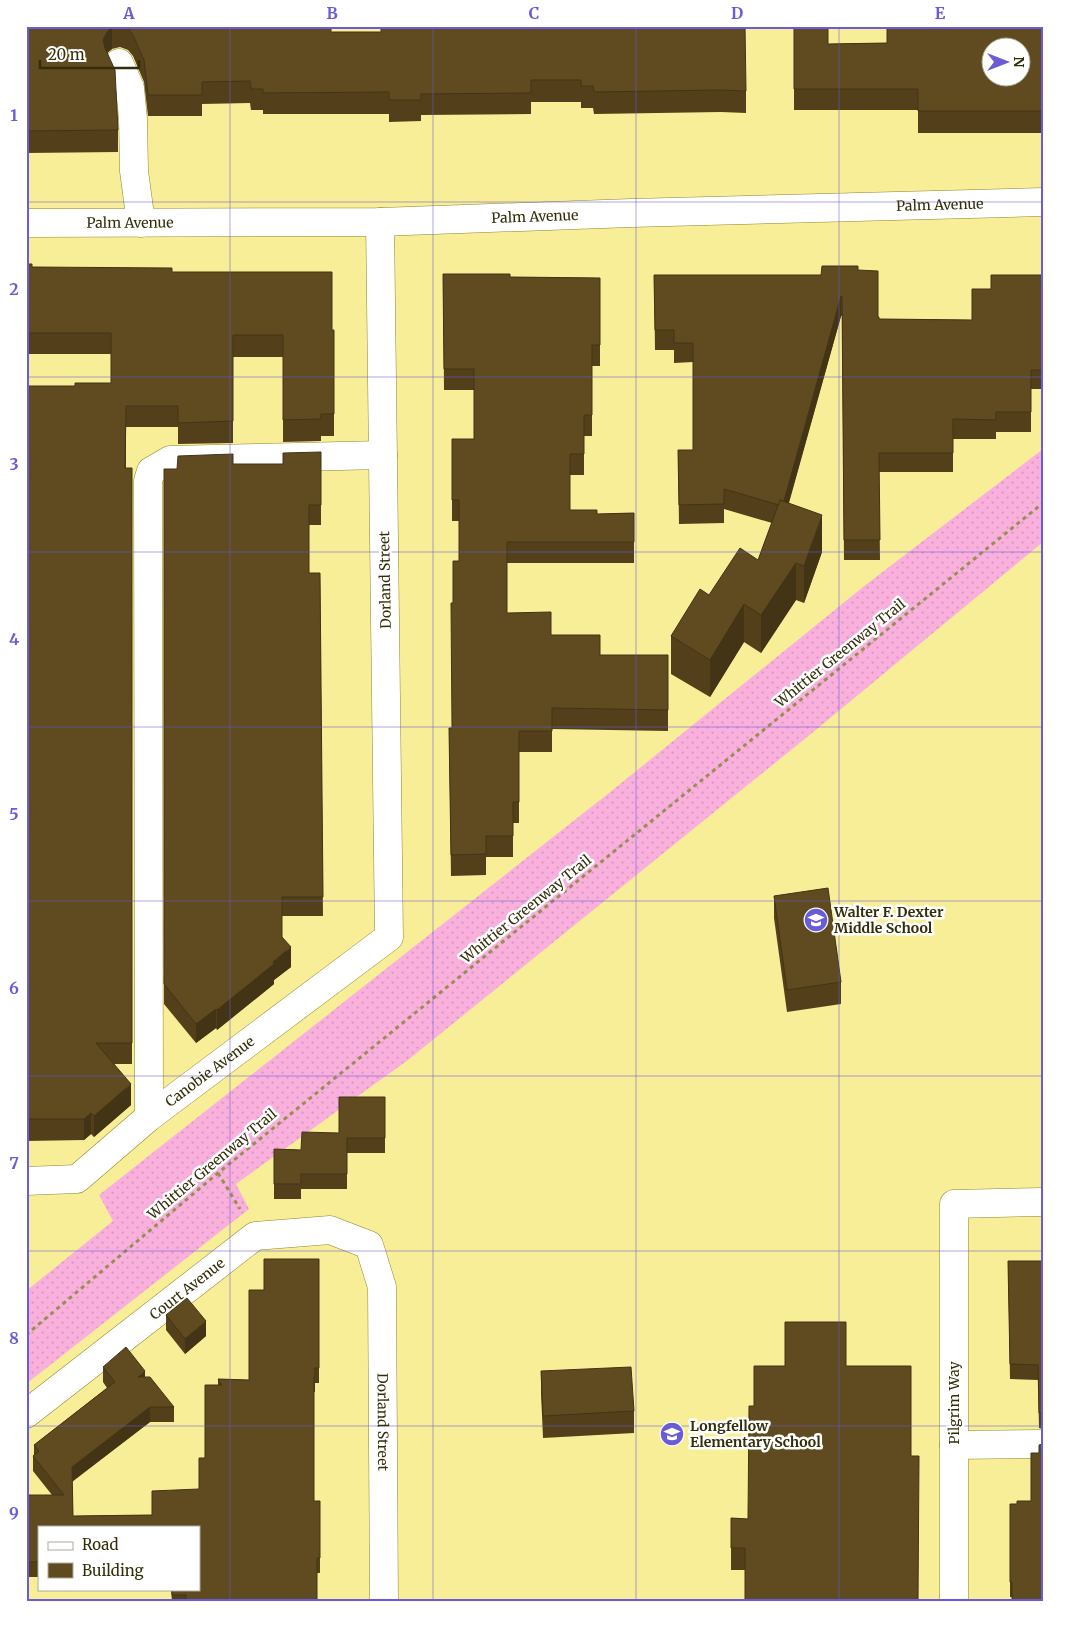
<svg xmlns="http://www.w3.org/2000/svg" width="1069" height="1628" font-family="Merriweather,serif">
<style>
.grass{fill:url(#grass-dots)}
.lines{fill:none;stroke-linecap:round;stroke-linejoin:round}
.minor-casing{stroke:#90862e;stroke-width:29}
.path{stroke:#968f50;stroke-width:3;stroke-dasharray:4 4;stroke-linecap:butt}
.minor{stroke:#fff;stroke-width:28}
.wall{fill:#53401b}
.shaded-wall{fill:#433416}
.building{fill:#604a1f;stroke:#433416;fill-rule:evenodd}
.grid{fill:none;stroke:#685dd7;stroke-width:1;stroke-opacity:0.55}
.labels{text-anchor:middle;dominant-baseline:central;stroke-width:5;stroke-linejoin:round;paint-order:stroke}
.street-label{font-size:14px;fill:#322e08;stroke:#fff}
.poi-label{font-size:14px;font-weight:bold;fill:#322e08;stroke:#fff;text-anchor:start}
.neatline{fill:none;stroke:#685dd7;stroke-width:2}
.grid-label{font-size:16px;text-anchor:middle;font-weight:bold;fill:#685dd7}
</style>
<defs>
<pattern id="grass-dots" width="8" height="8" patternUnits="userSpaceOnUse" patternTransform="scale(1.25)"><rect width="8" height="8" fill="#fab0dd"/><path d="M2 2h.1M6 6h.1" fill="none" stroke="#d798bc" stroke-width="1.8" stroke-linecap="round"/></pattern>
</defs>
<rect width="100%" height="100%" fill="#f8ee97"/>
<!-- grass -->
<polygon class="grass" points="1043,449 1043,542 812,733 408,1060 236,1184 249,1209 26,1384 26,1291 113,1221 99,1195 609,793 863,587"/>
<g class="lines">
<!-- minor casing -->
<g class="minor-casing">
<g id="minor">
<polyline points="119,63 130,88 133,119 134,171 141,223"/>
<path id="s1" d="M 26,223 L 380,222 L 631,213 L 1043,202"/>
<polyline points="149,1117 148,481 151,471 170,460 383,455"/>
<path id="s2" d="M 26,1181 L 77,1179 L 149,1117 L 389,937 L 380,222"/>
<path id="s3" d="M 26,1414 L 255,1236 L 330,1230 L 369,1245 L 382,1287 L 384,1602"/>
<polyline points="954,1445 1043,1444"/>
<polyline points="954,1602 954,1204 1043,1202"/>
</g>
</g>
<!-- path -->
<g class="path">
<polyline points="218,1173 240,1209"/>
<polyline points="26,1335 218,1173 1043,503"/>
</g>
<!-- minor -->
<use href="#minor" class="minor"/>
</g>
<!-- wall -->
<g class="wall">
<polygon points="26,26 331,26 331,32 746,91 746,113 721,112 594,114 593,108 581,108 581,102 531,102 531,114 421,115 421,121 389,122 389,114 263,114 263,110 251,110 250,103 202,104 202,116 148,116 144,82 133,56 128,50 120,47 112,49 107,53 118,130 118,152 26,153"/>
<polygon points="794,26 828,44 887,43 1043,26 1043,133 918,133 918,110 794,110"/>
<polygon points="26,264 32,267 172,272 332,330 334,330 334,436 321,436 321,441 283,442 283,357 233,357 233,443 178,444 178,427 126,427 126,468 132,468 132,1064 114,1064 131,1105 94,1137 91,1134 84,1140 26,1141 26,386 75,386 111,383 111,354 26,354"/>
<polygon points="858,270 879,319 972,320 991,289 1043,275 1043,389 1031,389 1031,432 996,432 996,439 953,439 953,472 879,472 880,560 844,560 842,316 841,316 789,503 822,552 804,603 796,600 761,653 744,642 710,697 671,674 671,636 709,595 758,560 772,523 724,509 724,523 679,524 678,450 693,450 693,362 674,363 674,350 655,350 654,275 821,275"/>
<polygon points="443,274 510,277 600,278 600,366 592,366 592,436 584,436 584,475 570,475 570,510 597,514 634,513 634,563 507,563 507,613 551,635 600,655 668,655 668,731 552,729 552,752 519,752 519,823 513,823 513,857 486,857 486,875 451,876 449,728 452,728 453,603 459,561 459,521 452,521 452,439 474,439 474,390 444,390"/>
<polygon points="321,452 321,525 309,525 309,573 320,573 323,916 282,916 282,937 291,967 274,980 274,984 217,1030 216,1028 196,1043 164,1004 164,469 177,469 233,464 283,464"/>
<polygon points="774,896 841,982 841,1004 787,1012 774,918"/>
<polygon points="385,1097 385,1153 347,1153 347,1189 301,1189 301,1199 274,1199 274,1149 301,1150 339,1133"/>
<polygon points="319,1259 319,1383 315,1383 315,1392 314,1392 314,1501 320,1501 320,1573 317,1573 317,1602 172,1602 171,1589 199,1527 39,1527 39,1577 26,1577 26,1495 52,1495 33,1471 33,1456 34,1455 34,1445 107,1388 103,1382 103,1367 145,1377 174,1407 174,1422 150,1422 72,1481 73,1516 152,1515 199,1489 218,1385 218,1379 249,1380 264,1290"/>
<polygon points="1008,1261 1043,1261 1043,1429 1039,1428 1038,1380 1010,1379"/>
<polygon points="166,1315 206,1336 185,1354 166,1330"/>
<polygon points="846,1366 911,1456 918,1602 745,1602 745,1570 731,1570 731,1518 748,1519 754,1406"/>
<polygon points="541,1371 634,1411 634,1433 543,1438 541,1393"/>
<polygon points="1043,1444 1043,1602 1012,1602 1012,1597 1010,1597 1010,1504 1017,1504 1031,1501 1039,1453"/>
</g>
<!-- shaded-wall -->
<g class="shaded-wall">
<polygon points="112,27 112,49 107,53 103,62 103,40 107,32"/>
<polygon points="841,296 841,316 782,526 782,506"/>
<polygon points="822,515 822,552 804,603 804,566"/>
<polygon points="796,563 796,600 761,653 761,615"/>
<polygon points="744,604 744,642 710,697 710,660"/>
<polygon points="291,947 291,967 274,980 274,984 217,1030 217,1010"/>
<polygon points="216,1009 216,1028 196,1043 196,1024"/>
<polygon points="131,1084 131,1105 94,1137 94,1116"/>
<polygon points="91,1113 91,1134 84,1140 84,1119"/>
<polygon points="206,1321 206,1336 185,1354 185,1339"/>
<polygon points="145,1371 145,1386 138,1377"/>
<polygon points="150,1407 150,1422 72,1482 72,1467"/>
</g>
<!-- building -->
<g class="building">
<polygon points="26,26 117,26 112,27 107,32 103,40 105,48 115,70 118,130 26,131"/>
<polygon points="122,26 331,26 331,32 381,32 381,26 745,26 746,91 721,90 594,92 593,86 581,86 581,80 531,80 531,93 421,94 421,100 389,100 389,92 263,93 263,89 251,89 250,81 202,82 202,95 148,95 144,60 133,35 128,28"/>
<path d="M 794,26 L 828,26 L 828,44 L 887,43 L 887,26 L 1043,26 L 1043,111 L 918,111 L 918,89 L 794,89 ZM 992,48 L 1022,48 L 1022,78 L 992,78 Z"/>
<polygon points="26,264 32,264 32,267 172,268 172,272 332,272 332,330 334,330 334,414 321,414 321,419 283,420 283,335 233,335 233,421 178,423 178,406 126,406 125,468 132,468 132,1043 96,1043 131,1084 94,1116 91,1113 84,1119 26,1119 26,386 75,386 75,383 111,383 111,333 26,333"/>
<polygon points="822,266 858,266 858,270 878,271 878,317 879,317 879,319 972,320 972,289 991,289 991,275 1043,275 1043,370 1031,370 1031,412 996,412 996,420 953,419 953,453 879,453 880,540 844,540 842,296 841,296 784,501 780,500 779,505 724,489 724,504 679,505 678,450 693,450 693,343 674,343 674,330 655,330 654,275 821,275"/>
<polygon points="443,274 510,274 510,277 600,278 600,345 592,345 592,415 584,415 584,454 570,454 570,510 597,510 597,514 634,513 634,542 507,542 507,613 551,612 551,635 600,635 600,655 668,655 668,710 552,708 552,731 519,731 519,802 513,802 513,836 486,836 486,854 451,855 449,728 452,728 451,603 453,603 453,561 459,561 459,500 452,500 452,439 474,439 474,369 444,369"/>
<polygon points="321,452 321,505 309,505 309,573 320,573 323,897 282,897 282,937 291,947 273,962 274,964 217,1010 216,1009 196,1024 164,984 164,469 177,469 178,456 233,454 233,464 283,464 283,453"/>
<polygon points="780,500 822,515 804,566 796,563 761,615 744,604 710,660 671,636 700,589 709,595 740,548 758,560"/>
<polygon points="828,888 841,982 787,990 774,896"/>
<polygon points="339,1097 385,1097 385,1138 347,1138 347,1174 301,1174 301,1184 274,1184 274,1149 301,1150 302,1132 339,1133"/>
<polygon points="264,1259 319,1259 319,1368 315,1368 315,1377 314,1377 314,1501 320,1501 320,1558 317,1558 317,1602 195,1602 195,1600 186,1600 186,1595 172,1595 172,1589 199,1589 199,1527 39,1527 39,1562 26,1562 26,1495 64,1495 33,1456 39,1451 34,1445 115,1382 103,1367 126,1347 145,1371 138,1377 150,1377 174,1407 150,1407 72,1467 73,1516 152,1515 152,1491 199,1489 199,1458 205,1458 205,1385 222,1385 218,1379 249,1380 249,1290 264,1290"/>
<polygon points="1008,1261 1043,1261 1043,1414 1039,1413 1038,1365 1010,1364"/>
<polygon points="187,1298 206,1321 185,1339 166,1315"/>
<polygon points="785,1322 846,1322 846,1366 911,1366 911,1456 919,1456 918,1602 745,1600 745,1548 731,1548 731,1518 748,1519 749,1406 754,1406 754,1366 785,1366"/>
<polygon points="631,1367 634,1411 543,1416 541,1371"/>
<polygon points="1043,1444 1043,1601 1012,1601 1012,1582 1010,1582 1010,1504 1017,1504 1017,1501 1031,1501 1031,1453 1039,1453 1039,1445"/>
</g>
<!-- grid -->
<path class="grid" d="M 230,26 L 230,1602M 433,26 L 433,1602M 636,26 L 636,1602M 839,26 L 839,1602M 26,202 L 1043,202M 26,377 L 1043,377M 26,552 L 1043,552M 26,727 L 1043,727M 26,901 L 1043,901M 26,1076 L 1043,1076M 26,1251 L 1043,1251M 26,1426 L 1043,1426"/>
<!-- icons -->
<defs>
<g id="school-disc" transform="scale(1.25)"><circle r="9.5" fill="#685dd7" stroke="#fff"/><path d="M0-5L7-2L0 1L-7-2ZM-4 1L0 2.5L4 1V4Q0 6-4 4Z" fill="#fff"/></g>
</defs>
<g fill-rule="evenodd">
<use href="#school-disc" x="816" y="920"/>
<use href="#school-disc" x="672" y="1434"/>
</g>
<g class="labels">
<!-- street labels -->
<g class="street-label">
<text stroke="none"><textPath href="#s1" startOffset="914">Palm Avenue</textPath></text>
<text stroke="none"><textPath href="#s1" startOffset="509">Palm Avenue</textPath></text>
<text stroke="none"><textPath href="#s1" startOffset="104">Palm Avenue</textPath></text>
<text transform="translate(385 580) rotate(-91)">Dorland Street</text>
<text transform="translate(840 653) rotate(-39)">Whittier Greenway Trail</text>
<text transform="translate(526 909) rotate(-39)">Whittier Greenway Trail</text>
<text stroke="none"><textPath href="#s2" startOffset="222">Canobie Avenue</textPath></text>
<text transform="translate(212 1164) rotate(-40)">Whittier Greenway Trail</text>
<text stroke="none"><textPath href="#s3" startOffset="204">Court Avenue</textPath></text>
<text transform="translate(954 1403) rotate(-90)">Pilgrim Way</text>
<text stroke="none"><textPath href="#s3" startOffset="586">Dorland Street</textPath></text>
</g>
<!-- poi labels -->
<g class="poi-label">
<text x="834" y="912">Walter F. Dexter<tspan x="834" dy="16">Middle School</tspan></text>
<text x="690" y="1426">Longfellow<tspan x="690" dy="16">Elementary School</tspan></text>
</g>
</g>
<!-- border -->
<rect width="1069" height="1628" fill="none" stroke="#ffffff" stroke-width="55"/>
<!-- legend -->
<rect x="38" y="1526" width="162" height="65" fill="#ffffff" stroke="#adab9c"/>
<rect x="48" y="1542" width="25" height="8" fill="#ffffff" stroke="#adab9c"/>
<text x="82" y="1550" font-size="15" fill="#322e08">Road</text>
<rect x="48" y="1563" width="25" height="15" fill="#604a1f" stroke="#adab9c"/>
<text x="82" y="1576" font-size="15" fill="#322e08">Building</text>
<!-- north arrow -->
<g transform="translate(1006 62) rotate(90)"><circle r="24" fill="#ffffff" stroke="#adab9c"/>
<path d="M0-4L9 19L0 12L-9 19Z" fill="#685dd7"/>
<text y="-8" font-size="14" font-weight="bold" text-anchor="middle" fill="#322e08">N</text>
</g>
<!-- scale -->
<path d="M40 60v8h99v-8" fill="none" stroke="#322e08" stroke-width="2.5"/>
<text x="48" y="60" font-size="15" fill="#322e08" stroke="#ffffff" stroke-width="4" paint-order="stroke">20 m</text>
<rect x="28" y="28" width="1014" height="1572" class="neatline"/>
<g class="grid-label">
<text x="129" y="19">A</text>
<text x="332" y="19">B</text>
<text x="534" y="19">C</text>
<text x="737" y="19">D</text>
<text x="940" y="19">E</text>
<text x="14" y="121">1</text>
<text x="14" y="295">2</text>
<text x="14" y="470">3</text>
<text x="14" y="645">4</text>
<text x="14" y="820">5</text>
<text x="14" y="994">6</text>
<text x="14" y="1169">7</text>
<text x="14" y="1344">8</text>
<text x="14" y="1519">9</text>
</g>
</svg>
